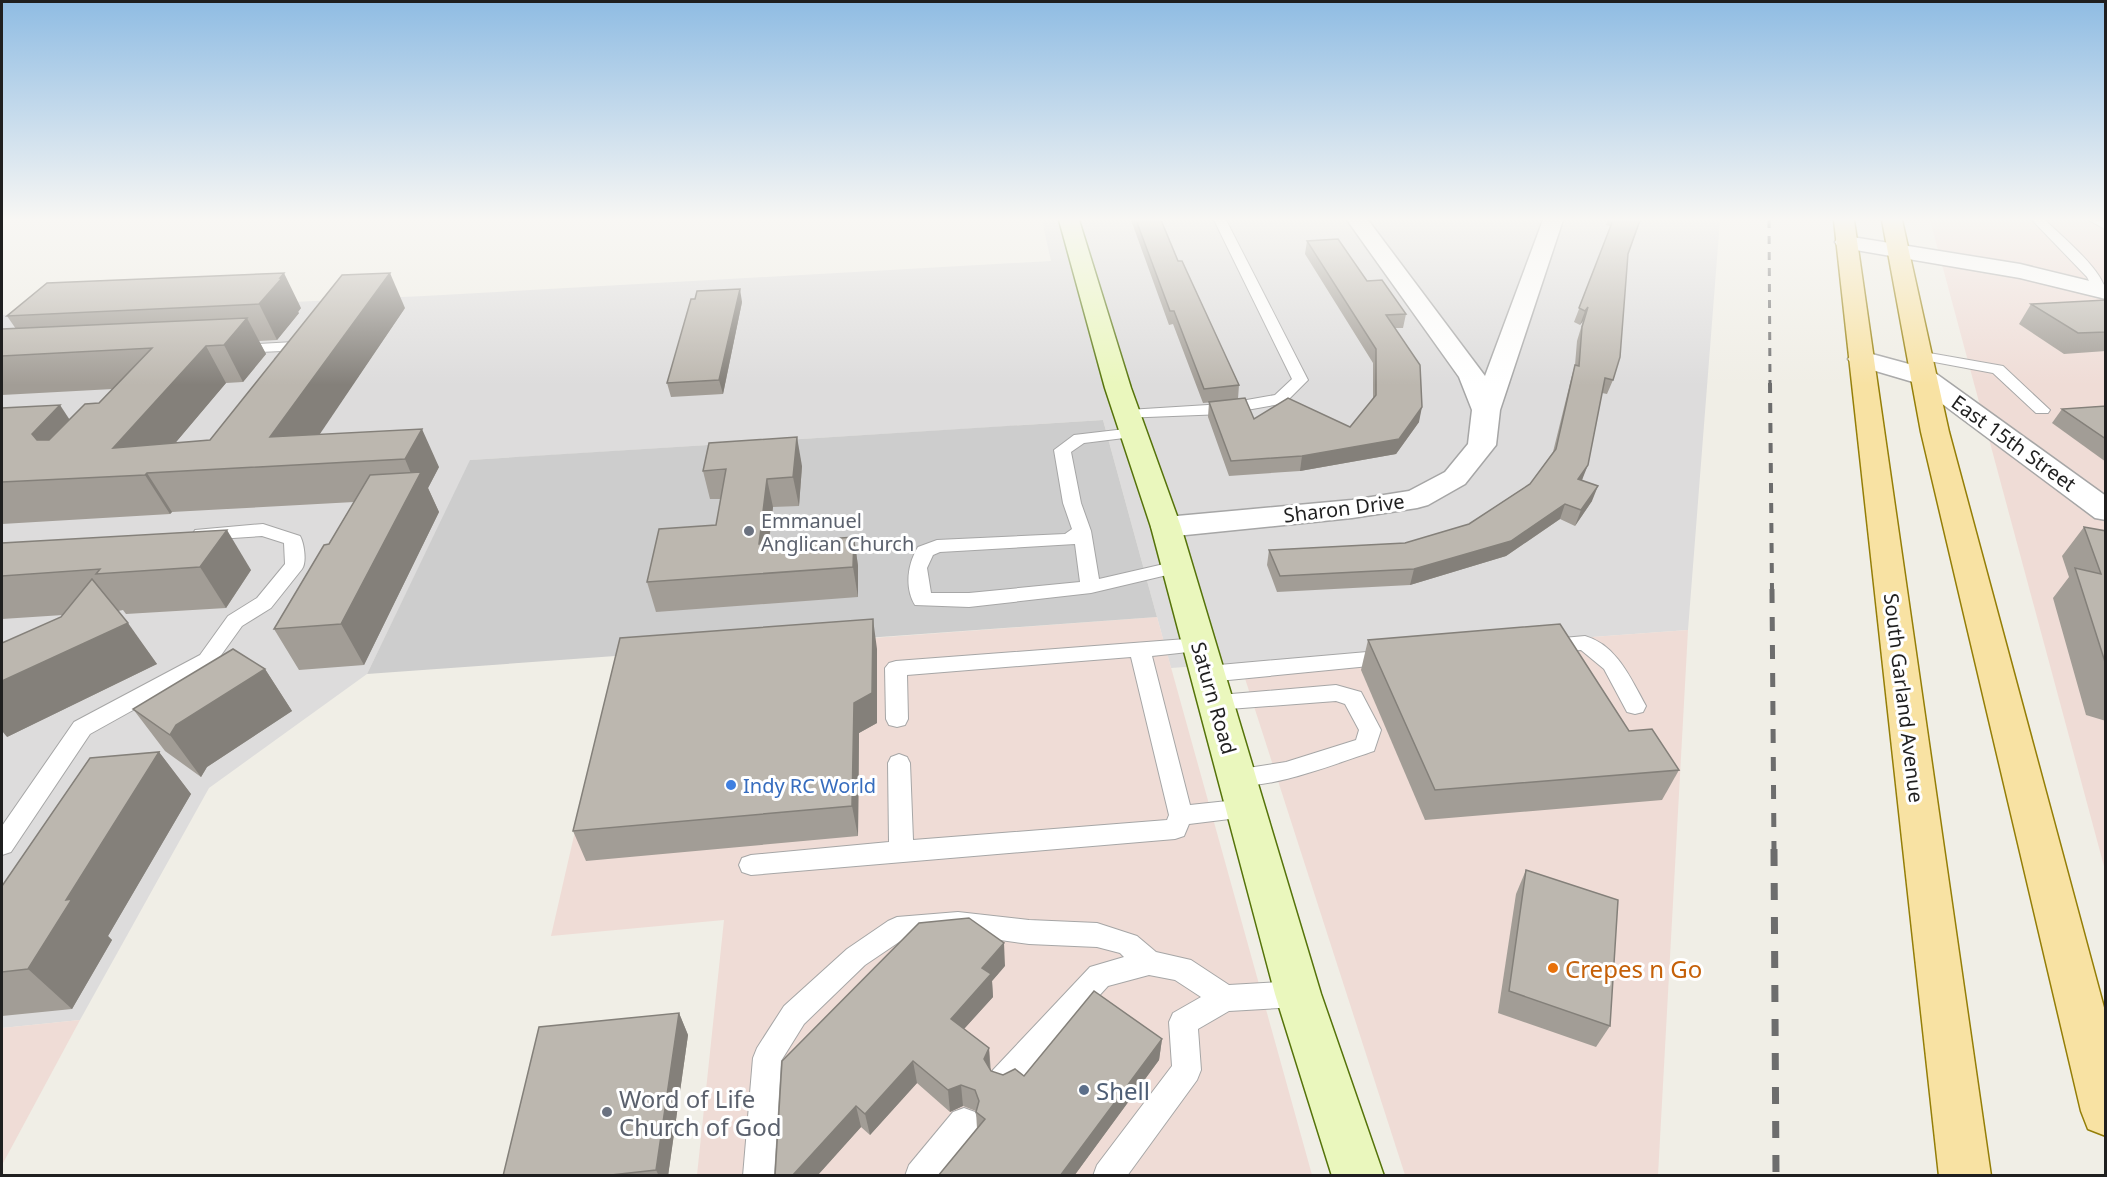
<svg xmlns="http://www.w3.org/2000/svg" width="2107" height="1177" font-family="'Noto Sans',sans-serif">
<style>
.residential{fill:#dddcdc}
.commercial{fill:#efdcd6}
.religious{fill:#cdcdcd}
.lines{fill:none;stroke-linecap:round;stroke-linejoin:round}
.lane-casing{stroke:#a6a6a6;stroke-width:2}
.street-casing{stroke:#a6a6a6;stroke-width:3}
.secondary-casing{stroke:#55730a;stroke-width:3}
.primary-casing{stroke:#947e07;stroke-width:3}
.lane{fill:#fff;fill-rule:evenodd}
.street{fill:#fff;fill-rule:evenodd}
.secondary{fill:#eaf7bd;fill-rule:evenodd}
.primary{fill:#f8e2a3;fill-rule:evenodd}
.rail-far3{stroke:#6d6d6d;stroke-width:3;stroke-dasharray:8 8;stroke-linecap:butt}
.rail-far2{stroke:#6d6d6d;stroke-width:4;stroke-dasharray:10 10;stroke-linecap:butt}
.rail-far1{stroke:#6d6d6d;stroke-width:5;stroke-dasharray:14 14;stroke-linecap:butt}
.rail{stroke:#6d6d6d;stroke-width:7;stroke-dasharray:17 17;stroke-linecap:butt}
.wall{fill:#a29d96}
.shaded-wall{fill:#84807a}
.building{fill:#bcb7af;stroke:#84807a;stroke-width:1.5}
.worship-dot{fill:#6b7280;stroke:#fff;stroke-width:2}
.shop-dot{fill:#3f7fe0;stroke:#fff;stroke-width:2}
.food-dot{fill:#e8710a;stroke:#fff;stroke-width:2}
.service-dot{fill:#5c6f8a;stroke:#fff;stroke-width:2}
.labels{text-anchor:middle;dominant-baseline:central;stroke-width:6;stroke-linejoin:round;paint-order:stroke}
.street-label{font-size:20px;fill:#1f1f1f;stroke:#fff}
.worship-label{font-size:20px;fill:#5b616d;stroke:#fff;text-anchor:start}
.shop-label{font-size:20px;fill:#366cbe;stroke:#fff;text-anchor:start}
.near-food-label{font-size:24px;fill:#c56008;stroke:#fff;text-anchor:start}
.near-service-label{font-size:24px;fill:#4e5e75;stroke:#fff;text-anchor:start}
.near-worship-label{font-size:24px;fill:#5b616d;stroke:#fff;text-anchor:start}
</style>
<rect width="100%" height="100%" fill="#f0eee6"/>
<!-- residential -->
<polygon class="residential" points="1042,220 1720,220 1688,630 1171,668 1103,420 471,460 367,674 209,788 80,1020 2,1028 2,315 424,296 1051,261"/>
<!-- commercial -->
<g class="commercial">
<polygon points="1930,220 2105,220 2105,870"/>
<polygon points="1157,617 1312,1175 697,1175 724,920 551,936 615,657"/>
<polygon points="1688,630 1658,1175 1405,1175 1240,663"/>
<polygon points="80,1020 2,1165 2,1028"/>
</g>
<!-- religious -->
<polygon class="religious" points="1103,420 1157,617 367,674 470,460"/>
<g class="lines">
<!-- lane casing -->
<g class="lane-casing">
<g id="lane">
<polygon points="1214,220 1226,220 1308,380 1286,402 1280,404 1224,414 1122,418 1120,415 1128,410 1224,404 1275,395 1292,379"/>
<path d="M 2032,220 L 2045,220 C 2060,235 2107,273 2105,293 L 2095,293 L 2087,277 Z"/>
<polygon points="2089,220 2106,221 2106,230"/>
<polygon points="294,342 301,346 288,362 283,364 275,359 282,351 238,353 231,349 238,345"/>
<polygon points="1918,351 2003,366 2050,410 2048,413 2036,413 1993,373 1913,358 1911,355"/>
<path d="M 1134,428 L 1142,433 L 1140,436 L 1084,443 L 1071,452 L 1081,503 L 1091,531 L 1099,579 L 1177,561 L 1184,563 L 1187,567 L 1184,571 L 1091,593 L 969,607 L 915,605 C 904,587 908,563 918,547 L 937,540 L 1065,534 L 1072,529 L 1063,503 L 1054,450 L 1074,435 ZM 1075,544 L 1080,582 L 969,593 L 931,593 L 927,568 L 933,555 L 940,552 Z"/>
<path d="M 263,524 L 300,536 C 304,543 307,562 302,569 L 271,608 L 242,626 L 214,665 L 90,734 L 11,852 L 2,855 L 2,826 L 74,722 L 200,655 L 228,616 L 257,598 L 285,564 L 284,543 L 262,536 L 202,540 L 195,538 L 193,534 L 195,530 Z"/>
<path d="M 1585,636 C 1617,645 1631,679 1646,706 L 1643,712 L 1635,714 L 1627,712 L 1604,669 L 1581,650 L 1548,652 L 1541,650 L 1538,645 L 1541,640 Z"/>
<polygon points="1199,638 1206,640 1209,645 1206,650 1152,656 1190,805 1246,799 1254,802 1258,809 1254,816 1189,824 1184,836 1175,839 751,875 742,872 739,865 742,858 751,855 889,842 888,763 891,757 899,754 907,757 910,763 913,840 1167,820 1169,815 1131,657 907,675 908,719 905,725 897,727 889,725 886,719 885,668 889,663 896,661"/>
<polygon points="1390,650 1397,652 1400,657 1397,662 1390,664 1208,682 1201,679 1197,674 1201,669 1208,666"/>
<path d="M 1336,685 L 1361,692 L 1381,730 L 1374,751 C 1340,762 1261,794 1229,783 L 1225,777 L 1229,771 L 1286,762 L 1356,740 L 1359,730 L 1345,704 L 1336,701 L 1216,710 L 1208,708 L 1205,702 L 1208,696 Z"/>
<polygon points="958,912 1029,920 1097,923 1137,936 1156,952 1191,960 1229,985 1298,981 1308,985 1312,994 1308,1003 1298,1007 1229,1011 1198,1029 1201,1070 1197,1080 1127,1176 1093,1176 1097,1165 1172,1066 1169,1022 1173,1013 1201,997 1175,980 1149,975 1108,986 1013,1090 1003,1094 993,1090 988,1080 993,1070 1090,967 1124,957 1120,953 1097,947 1029,944 958,934 902,940 865,965 804,1024 781,1061 774,1176 743,1176 753,1058 757,1048 784,1006 847,949 888,921 897,917"/>
<polygon points="964,1108 975,1112 979,1123 975,1134 940,1176 905,1176 909,1165 953,1112"/>
</g>
</g>
<!-- street casing -->
<g class="street-casing">
<g id="street">
<polygon points="1347,220 1368,220 1485,376 1543,220 1563,220 1500,410 1496,445 1465,484 1428,505 1417,508 1352,518 1166,537 1155,534 1151,527 1155,520 1166,517 1352,500 1409,491 1445,472 1468,444 1472,410 1459,377"/>
<polygon points="1846,236 2020,264 2106,285 2106,299 2020,278 1838,247 1835,242 1838,237"/>
<polygon points="1861,351 1931,370 2106,496 2106,520 2095,518 1913,382 1852,364 1848,359 1852,354"/>
</g>
</g>
<!-- secondary casing -->
<g class="secondary-casing">
<polygon id="secondary" points="1059,220 1079,220 1131,388 1181,527 1321,994 1384,1176 1332,1176 1275,994 1151,527 1105,388"/>
</g>
<!-- primary casing -->
<g class="primary-casing">
<g id="primary">
<polygon points="1834,220 1854,220 1991,1176 1939,1176"/>
<polygon points="1882,220 1902,220 1949,432 2106,1015 2106,1136 2088,1129 2081,1111 1921,432"/>
</g>
</g>
<!-- lane -->
<use href="#lane" class="lane"/>
<!-- street -->
<use href="#street" class="street"/>
<!-- secondary -->
<use href="#secondary" class="secondary"/>
<!-- primary -->
<use href="#primary" class="primary"/>
<!-- rail-far3 -->
<polyline class="rail-far3" points="1769,220 1770,384"/>
<!-- rail-far2 -->
<polyline class="rail-far2" points="1770,383 1772,590"/>
<!-- rail-far1 -->
<polyline class="rail-far1" points="1772,589 1774,850"/>
<!-- rail -->
<polyline class="rail" points="1774,849 1776,1176"/>
</g>
<!-- wall -->
<g class="wall">
<polygon points="1131,220 1161,220 1178,261 1239,385 1238,399 1254,419 1350,427 1373,399 1373,363 1305,254 1307,241 1367,281 1406,314 1403,328 1395,328 1419,422 1396,454 1300,471 1229,476 1208,417 1209,402 1214,402 1203,403 1173,324 1169,325"/>
<polygon points="1608,220 1641,220 1628,254 1613,380 1607,394 1602,393 1582,480 1592,501 1575,526 1560,519 1506,556 1410,585 1277,592 1267,565 1269,550 1405,543 1469,524 1530,484 1553,452 1571,379 1575,365 1577,341 1583,321 1580,325 1574,322 1611,226 1606,225"/>
<polygon points="47,283 301,308 298,312 299,313 277,340 259,341 266,354 243,382 226,383 175,443 210,440 405,308 319,434 439,467 428,488 439,512 364,665 299,670 274,629 329,544 354,502 172,512 170,514 2,524 2,408 69,420 99,403 113,389 2,395 2,329 16,329 7,316"/>
<polygon points="2106,300 2106,351 2064,354 2019,324 2031,304"/>
<polygon points="742,302 723,394 671,397 667,383"/>
<polygon points="2106,406 2106,462 2052,423 2062,409"/>
<polygon points="802,466 799,506 773,507 769,543 854,537 858,566 858,597 656,612 647,582 716,525 721,499 710,499 703,471"/>
<polygon points="2084,527 2106,531 2106,721 2086,715 2053,598 2069,577 2062,556"/>
<polygon points="2,543 251,570 226,608 126,614 123,610 118,611 157,664 7,737 63,615 2,619"/>
<polygon points="1368,640 1629,731 1679,770 1662,800 1425,820 1361,670"/>
<polygon points="877,649 877,723 859,733 858,836 586,861 573,831"/>
<polygon points="265,669 292,711 207,767 201,777 165,751 133,709"/>
<polygon points="159,752 191,794 108,936 112,940 72,1009 2,1016 2,886"/>
<polygon points="1526,870 1610,1026 1596,1047 1498,1013 1516,894"/>
<polygon points="1005,966 992,981 993,997 964,1029 989,1048 991,1071 1003,1075 1024,1076 1162,1039 1159,1060 1074,1176 938,1176 977,1129 976,1111 963,1106 950,1112 917,1083 870,1135 861,1127 817,1176 775,1176"/>
<polygon points="679,1013 688,1035 668,1176 503,1176"/>
</g>
<!-- shaded-wall -->
<g class="shaded-wall">
<polygon points="284,273 301,308 298,312 299,313 277,340 259,304"/>
<polygon points="390,273 405,308 299,465 270,437"/>
<polygon points="740,289 742,302 723,394 719,380"/>
<polygon points="1588,307 1583,321 1580,325 1585,311"/>
<polygon points="247,318 266,354 243,382 224,345"/>
<polygon points="206,346 226,383 150,473 147,473 172,512 170,514 145,475 113,448"/>
<polygon points="60,405 85,443 59,473 32,434"/>
<polygon points="1422,407 1419,422 1396,454 1300,471 1302,456"/>
<polygon points="422,429 439,467 428,488 439,512 364,665 341,624 415,483 405,459"/>
<polygon points="797,437 802,466 799,506 793,477"/>
<polygon points="1588,465 1582,480 1578,479"/>
<polygon points="767,479 773,507 765,573 759,544"/>
<polygon points="1598,486 1592,501 1575,526 1581,510"/>
<polygon points="1565,504 1560,519 1506,556 1410,585 1414,569"/>
<polygon points="227,530 251,570 226,608 200,567"/>
<polygon points="854,537 858,566 858,597 853,567"/>
<polygon points="873,619 877,649 877,723 859,733 858,836 852,806 854,703"/>
<polygon points="128,623 157,664 7,737 2,731 2,681"/>
<polygon points="265,669 292,711 207,767 201,777 170,735 176,725"/>
<polygon points="159,752 191,794 108,936 112,940 72,1009 28,969 66,900"/>
<polygon points="1004,943 1005,966 992,981 993,997 953,1041 951,1019 982,968"/>
<polygon points="679,1013 688,1035 668,1176 659,1176 656,1170"/>
<polygon points="1162,1039 1159,1060 1074,1176 1060,1176"/>
<polygon points="989,1048 990,1070 984,1059"/>
<polygon points="913,1061 917,1083 870,1135 865,1114"/>
<polygon points="961,1085 963,1106 950,1112 948,1090"/>
<polygon points="856,1106 861,1127 817,1176 792,1176"/>
</g>
<!-- building -->
<g class="building">
<polygon points="1136,220 1161,220 1178,261 1182,261 1239,385 1204,389 1174,311 1170,311"/>
<polygon points="1613,220 1640,220 1628,254 1620,357 1613,380 1605,378 1588,465 1578,479 1598,486 1581,510 1565,504 1511,541 1414,569 1280,576 1269,550 1405,543 1469,524 1530,484 1556,449 1575,365 1579,366 1582,327 1588,307 1585,311 1579,308"/>
<polygon points="1338,239 1367,281 1382,280 1406,314 1386,315 1420,365 1422,407 1399,439 1302,456 1231,461 1209,402 1245,398 1254,419 1288,398 1350,427 1376,395 1376,349 1307,241"/>
<polygon points="284,273 280,278 282,278 259,304 7,316 47,283"/>
<polygon points="390,273 270,437 422,429 405,459 147,473 145,475 2,482 2,408 60,405 32,434 37,440 49,440 85,404 99,403 152,348 2,356 2,329 247,318 224,345 206,346 113,448 210,440 342,275"/>
<polygon points="740,289 719,380 667,383 691,299 695,299 697,291"/>
<polygon points="2106,300 2106,332 2078,333 2031,304"/>
<polygon points="2106,406 2106,439 2062,409"/>
<polygon points="797,437 793,477 767,479 759,544 854,537 853,567 647,582 659,529 716,525 726,469 703,471 709,443"/>
<polygon points="421,472 341,624 274,629 324,545 329,544 370,475"/>
<polygon points="2084,527 2106,531 2106,665 2075,568 2101,574"/>
<polygon points="227,530 200,567 96,574 100,569 2,576 2,543"/>
<polygon points="92,579 128,623 2,681 2,643 61,617"/>
<polygon points="873,619 872,693 854,703 852,806 573,831 620,638"/>
<polygon points="1560,624 1629,731 1652,729 1679,770 1435,790 1368,640"/>
<polygon points="233,649 265,669 176,725 170,735 133,709"/>
<polygon points="159,752 66,900 72,899 28,969 2,972 2,886 90,758"/>
<polygon points="1526,870 1618,900 1610,1026 1509,991"/>
<polygon points="969,918 1004,943 982,968 991,974 951,1019 989,1048 984,1059 991,1071 1003,1075 1015,1069 1024,1076 1094,991 1162,1039 1060,1176 938,1176 985,1119 976,1112 979,1101 975,1090 961,1085 948,1090 913,1061 865,1114 856,1106 792,1176 775,1176 782,1061 919,923"/>
<polygon points="679,1013 656,1170 602,1176 503,1176 539,1027"/>
</g>
<!-- sky -->
<linearGradient id="sky" x2="0" y2="1"><stop stop-color="#8fbce3"/><stop offset="0.57" stop-color="#f8f7f4"/><stop offset="1" stop-color="#f8f7f4" stop-opacity="0"/></linearGradient>
<rect width="2107" height="385" fill="url(#sky)"/>
<!-- markers -->
<g class="worship-dot">
<circle cx="749" cy="531" r="6"/>
<circle cx="607" cy="1112" r="6"/>
</g>
<circle class="shop-dot" cx="731" cy="785" r="6"/>
<circle class="food-dot" cx="1553" cy="968" r="6"/>
<circle class="service-dot" cx="1084" cy="1090" r="6"/>
<g class="labels">
<!-- street labels -->
<g class="street-label">
<text transform="translate(2014 443) rotate(36)">East 15th Street</text>
<text transform="translate(1344 508) rotate(-7)">Sharon Drive</text>
<text transform="translate(1214 698) rotate(74)">Saturn Road</text>
<text transform="translate(1904 698) rotate(83)">South Garland Avenue</text>
</g>
<!-- worship labels -->
<g class="worship-label">
<text x="761" y="520">Emmanuel<tspan x="761" dy="23">Anglican Church</tspan></text>
</g>
<!-- shop labels -->
<g class="shop-label">
<text x="743" y="785">Indy RC World</text>
</g>
<!-- near-food labels -->
<g class="near-food-label">
<text x="1565" y="968">Crepes n Go</text>
</g>
<!-- near-service labels -->
<g class="near-service-label">
<text x="1096" y="1090">Shell</text>
</g>
<!-- near-worship labels -->
<g class="near-worship-label">
<text x="619" y="1098">Word of Life<tspan x="619" dy="28">Church of God</tspan></text>
</g>
</g>
<!-- border -->
<rect width="2107" height="1177" fill="none" stroke="#1f1f1f" stroke-width="6"/>
</svg>
